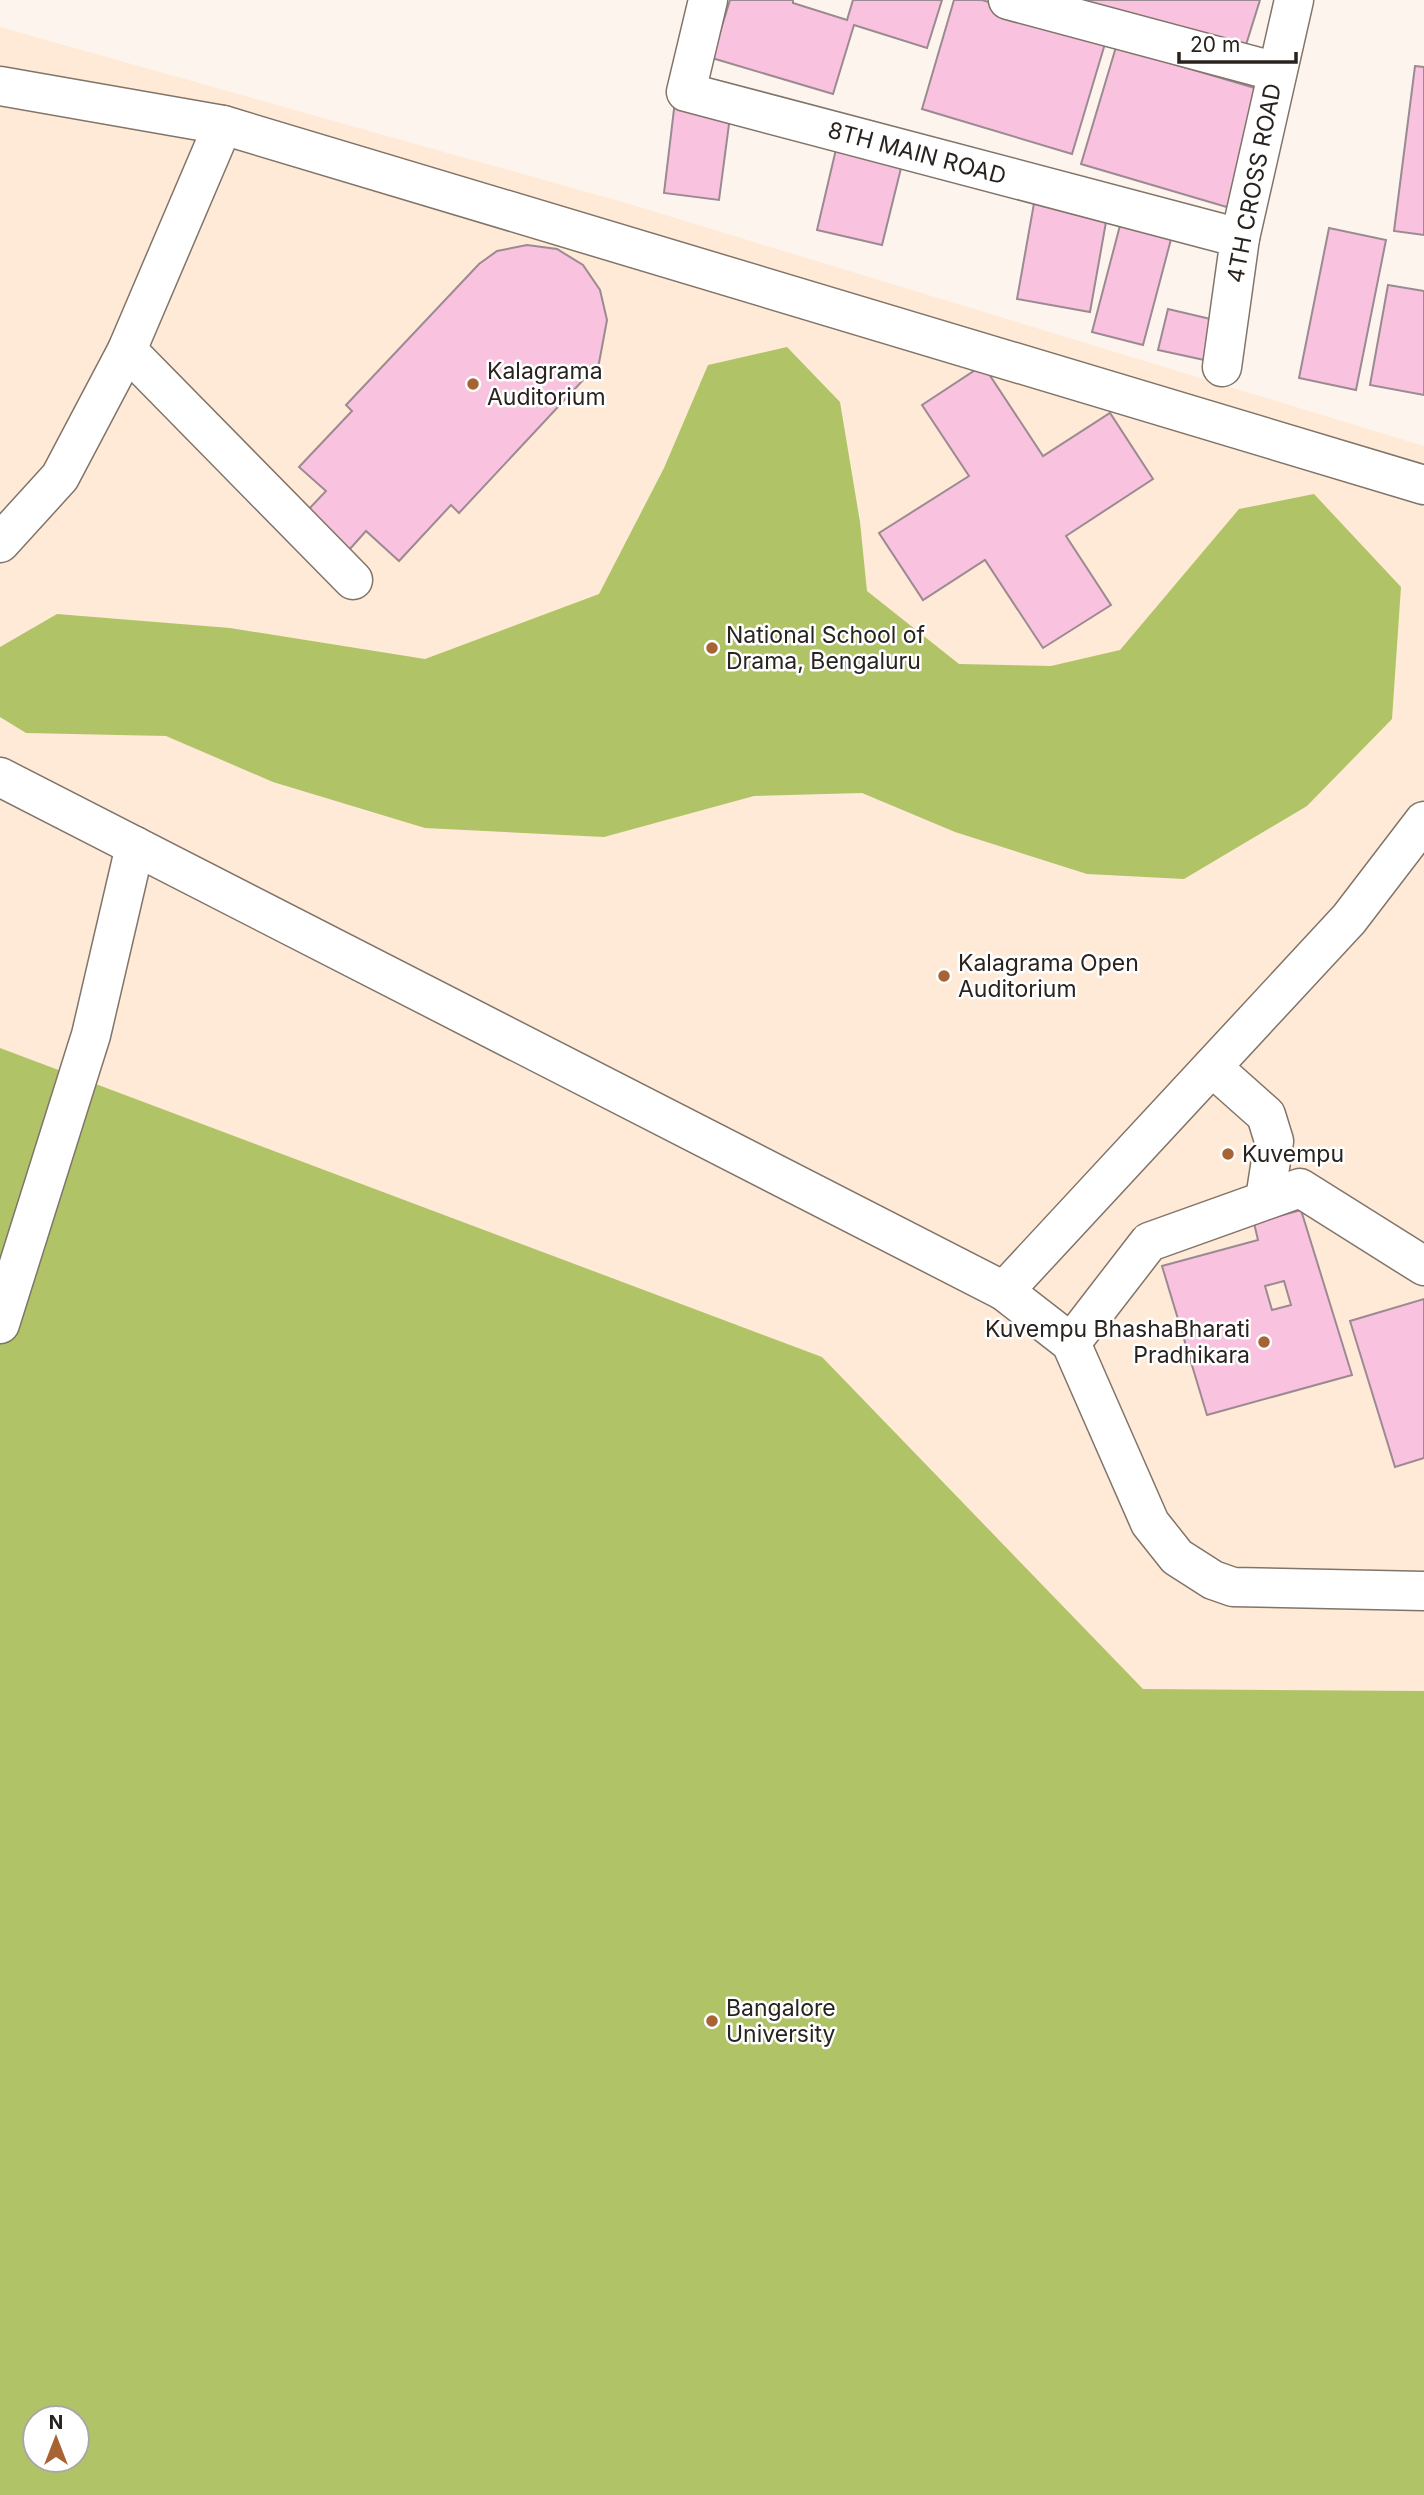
<svg xmlns="http://www.w3.org/2000/svg" width="1424" height="2495" font-family="Inter,sans-serif">
<style>
.built{fill:#feead7;fill-rule:evenodd}
.forest{fill:#b0c467;fill-rule:evenodd}
.building{fill:#f9c2de;stroke:#9b8a92;stroke-width:2;fill-rule:evenodd}
.lines{fill:none;stroke-linecap:round;stroke-linejoin:round}
.minor-casing{stroke:#817469;stroke-width:41}
.minor{stroke:#fff;stroke-width:38}
.poi-dot{fill:#a76333;stroke:#fff;stroke-width:2.5}
.labels{text-anchor:middle;dominant-baseline:central;stroke-width:5;stroke-linejoin:round;paint-order:stroke}
.street-label{font-size:23px;fill:#29231f;stroke:#fff}
.poi-label{font-size:23px;fill:#29231f;stroke:#fff;text-anchor:start}
</style>
<rect width="100%" height="100%" fill="#fdf5ed"/>
<!-- built -->
<path class="built" d="M 0,27 L 626,203 L 1424,446 L 1424,2495 L 0,2495 ZM 35,2418 L 77,2418 L 77,2460 L 35,2460 Z"/>
<!-- forest -->
<g class="forest">
<polygon points="787,347 840,402 860,522 867,591 959,664 1051,666 1120,650 1239,509 1314,494 1401,587 1392,719 1307,806 1184,879 1087,874 955,832 862,793 754,796 604,837 425,828 273,782 166,736 26,733 0,717 0,647 57,614 230,628 425,659 599,594 664,468 708,365"/>
<path d="M 0,1048 L 822,1357 L 1143,1689 L 1424,1691 L 1424,2495 L 0,2495 ZM 35,2418 L 77,2418 L 77,2460 L 35,2460 Z"/>
</g>
<!-- building -->
<g class="building">
<polygon points="730,0 793,0 793,3 847,20 853,0 942,0 927,48 854,25 833,94 712,58"/>
<polygon points="954,0 982,0 1107,37 1072,154 922,109"/>
<polygon points="1082,0 1260,0 1245,48"/>
<polygon points="1116,47 1265,91 1230,208 1081,164"/>
<polygon points="1415,66 1424,67 1424,235 1394,231"/>
<polygon points="675,101 731,109 719,200 664,193"/>
<polygon points="837,145 903,160 882,245 817,230"/>
<polygon points="1036,192 1109,205 1090,312 1017,299"/>
<polygon points="1123,214 1174,228 1143,345 1092,332"/>
<polygon points="1329,228 1386,240 1356,390 1299,378"/>
<polygon points="527,245 557,249 583,265 600,290 607,320 599,363 459,513 451,505 399,561 366,531 349,550 307,511 326,491 299,467 352,411 346,405 479,264 497,251"/>
<polygon points="1388,285 1424,291 1424,395 1370,385"/>
<polygon points="1168,309 1219,321 1209,361 1158,350"/>
<polygon points="983,365 1043,456 1110,413 1153,479 1066,536 1111,605 1043,648 985,560 923,600 879,533 969,476 922,405"/>
<path d="M 1301,1210 L 1352,1375 L 1207,1415 L 1162,1266 L 1258,1240 L 1254,1223 ZM 1284,1281 L 1291,1305 L 1272,1310 L 1265,1286 Z"/>
<polygon points="1424,1299 1424,1458 1395,1467 1350,1321"/>
</g>
<g class="lines">
<!-- minor casing -->
<g class="minor-casing">
<g id="minor">
<polyline points="708,0 686,92 1240,238"/>
<polyline points="1008,0 1277,72"/>
<polyline points="0,86 223,125 1424,485"/>
<polyline points="127,350 353,580"/>
<polyline points="1222,367 1240,238 1294,0"/>
<polyline points="0,543 60,477 127,350 223,125"/>
<polyline points="0,777 1004,1291 1349,919 1424,821"/>
<polyline points="1212,1067 1266,1115 1274,1141 1265,1199"/>
<polyline points="1004,1291 1071,1343 1150,1523 1177,1557 1213,1580 1233,1587 1424,1591"/>
<polyline points="0,1324 91,1035 135,846"/>
<polyline points="1071,1343 1149,1242 1300,1188 1424,1266"/>
</g>
</g>
<!-- minor -->
<use href="#minor" class="minor"/>
</g>
<!-- markers -->
<g class="poi-dot">
<circle cx="473" cy="384" r="7"/>
<circle cx="712" cy="648" r="7"/>
<circle cx="944" cy="976" r="7"/>
<circle cx="1228" cy="1154" r="7"/>
<circle cx="1264" cy="1342" r="7"/>
<circle cx="712" cy="2021" r="7"/>
</g>
<g class="labels">
<!-- street labels -->
<g class="street-label">
<text transform="translate(917 153) rotate(15)">8TH MAIN ROAD</text>
<text transform="translate(1254 183) rotate(-79)">4TH CROSS ROAD</text>
</g>
<!-- poi labels -->
<g class="poi-label">
<text x="487" y="371">Kalagrama<tspan x="487" dy="26">Auditorium</tspan></text>
<text x="726" y="635">National School of<tspan x="726" dy="26">Drama, Bengaluru</tspan></text>
<text x="958" y="963">Kalagrama Open<tspan x="958" dy="26">Auditorium</tspan></text>
<text x="1242" y="1154">Kuvempu</text>
<text x="1250" y="1329" text-anchor="end">Kuvempu BhashaBharati<tspan x="1250" dy="26">Pradhikara</tspan></text>
<text x="726" y="2008">Bangalore<tspan x="726" dy="26">University</tspan></text>
</g>
</g>
<!-- north arrow -->
<g transform="translate(56 2439)"><circle r="33" fill="#ffffff" stroke="#a9a7a5" stroke-width="2"/>
<path d="M0-5L12 26L0 18L-12 26Z" fill="#a76333"/>
<text y="-10" font-size="19" font-weight="bold" text-anchor="middle" fill="#29231f">N</text>
</g>
<!-- scale -->
<path d="M1179 52v10h117v-10" fill="none" stroke="#29231f" stroke-width="3.5"/>
<text x="1190" y="52" font-size="21" fill="#29231f" stroke="#ffffff" stroke-width="5" paint-order="stroke">20 m</text>
</svg>
